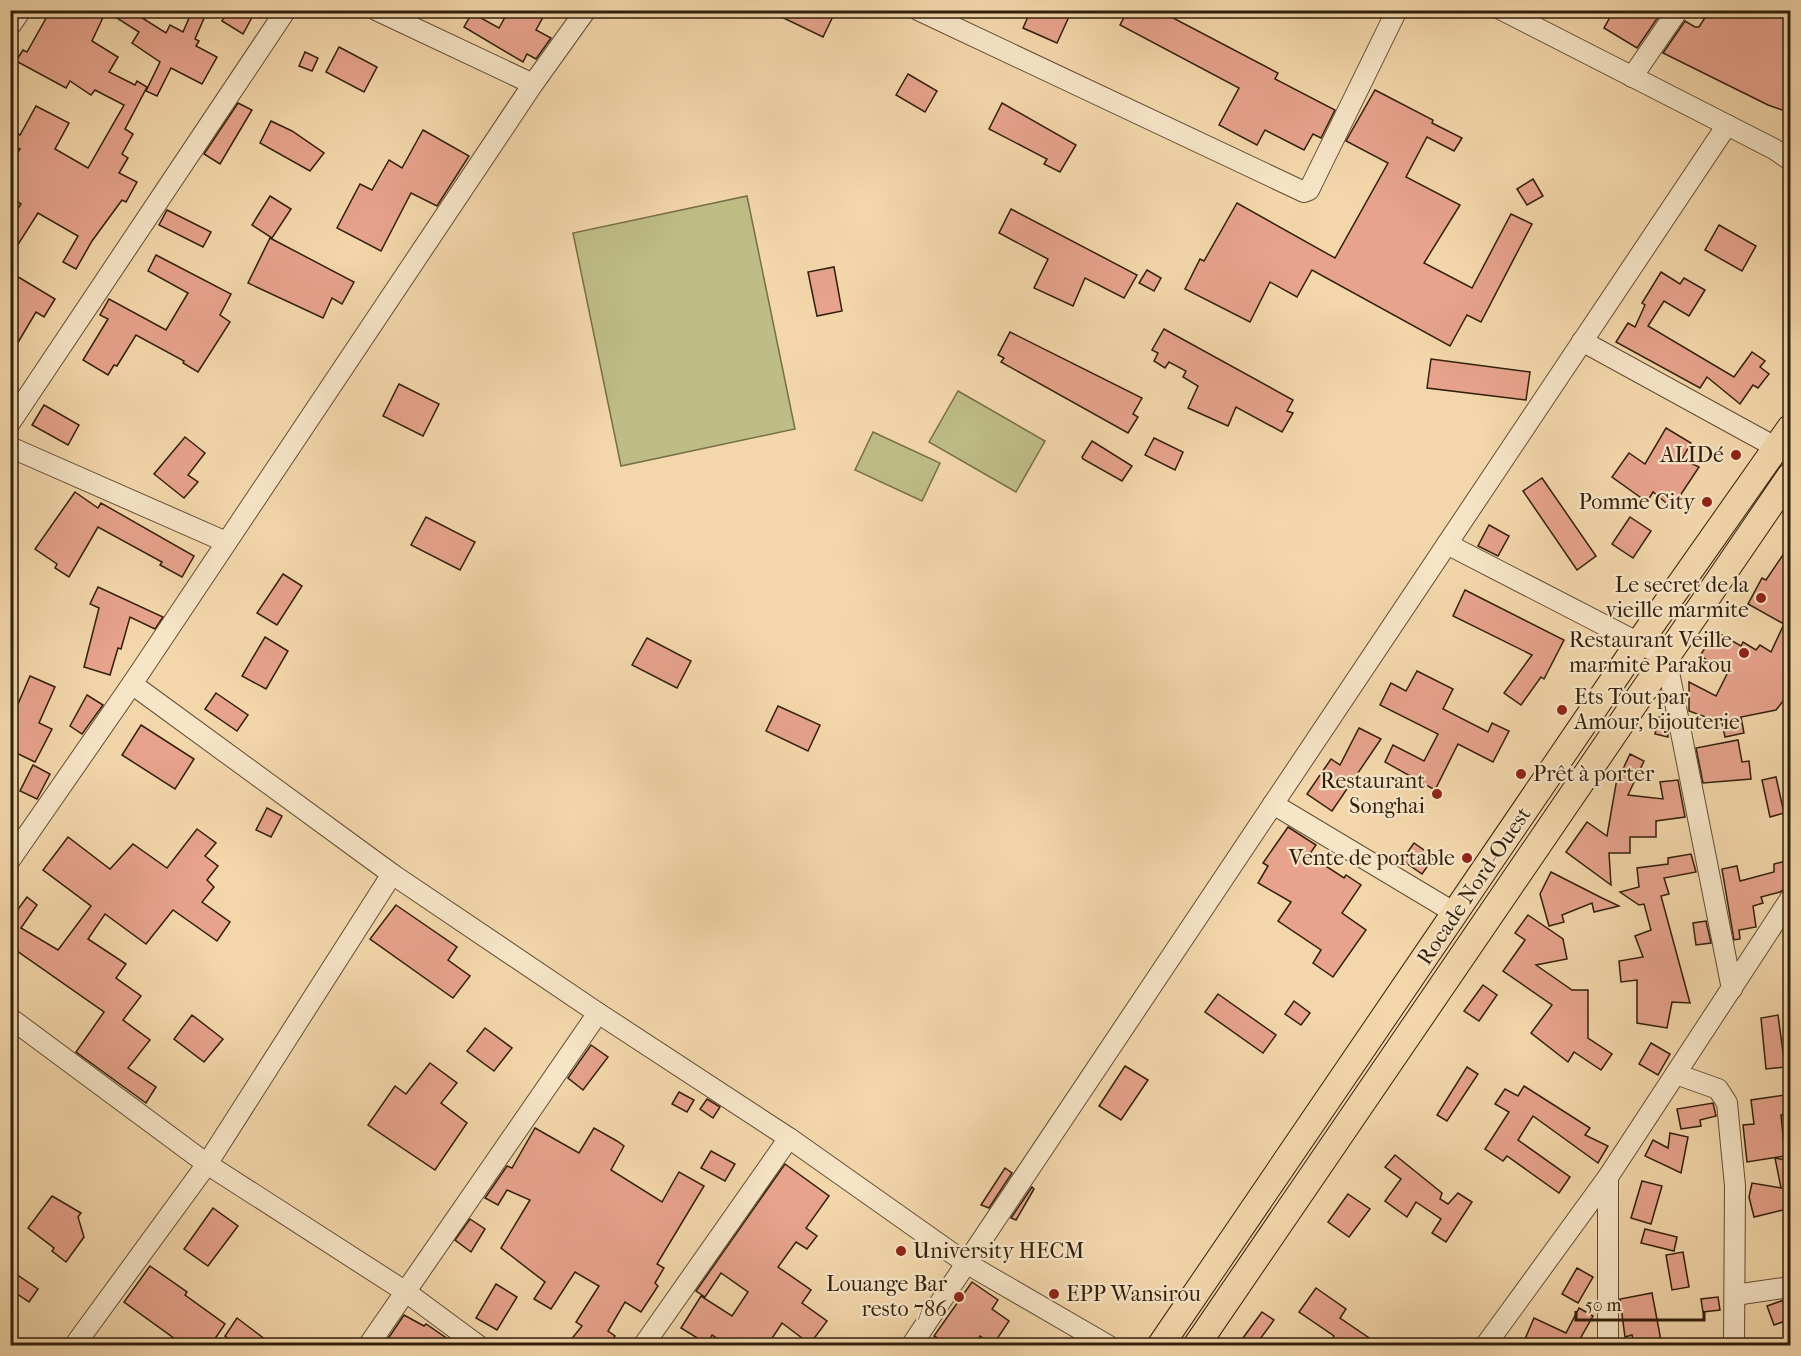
<svg xmlns="http://www.w3.org/2000/svg" width="1801" height="1356" font-family="'IM FELL French Canon',serif">
<style>
.green{fill:#bfbd86;stroke:#786e48;stroke-width:1.5}
.building{fill:#e7a38c;stroke:#321f0b;stroke-width:1.5}
.lines{fill:none;stroke-linecap:round;stroke-linejoin:round}
.minor-casing{stroke:#624d33;stroke-width:22}
.major-casing{stroke:#321f0b;stroke-width:28}
.minor{stroke:#f7e5c8;stroke-width:20}
.major{stroke:#f3d7ab;stroke-width:26}
.poi-dot{fill:#8f2418;stroke:#f7e5c8;stroke-width:2}
.labels{text-anchor:middle;dominant-baseline:central;stroke-width:4.5;stroke-linejoin:round;paint-order:stroke}
.poi-label{font-size:22px;fill:#321f0b;stroke:#f7e5c8;text-anchor:end}
.street-label{font-size:22px;fill:#321f0b;stroke:#f7e5c8}
</style>
<rect width="100%" height="100%" fill="#f3d7ab"/>
<filter id="stains"><feTurbulence type="fractalNoise" baseFrequency=".00333" numOctaves="4"/><feColorMatrix values="0 0 0 0 .2 0 0 0 0 .09 0 0 0 0 .02 0 0 0 .5 -.17"/></filter>
<radialGradient id="worn" r=".72"><stop offset=".6" stop-color="#630" stop-opacity="0"/><stop offset="1" stop-color="#630" stop-opacity=".3"/></radialGradient>
<!-- green -->
<g class="green">
<polygon points="747,196 795,429 621,466 573,233"/>
<polygon points="958,391 1045,441 1016,492 929,442"/>
<polygon points="873,432 940,463 922,501 855,470"/>
</g>
<!-- building -->
<g class="building">
<polygon points="58,10 142,10 139,16 166,33 170,25 183,32 192,11 205,16 195,39 199,41 196,46 217,57 202,84 171,68 157,96 146,91 160,62 132,43 139,32 106,11 92,41 118,57 109,72 135,85 137,81 147,87 125,129 133,134 122,154 128,158 119,173 137,182 126,202 122,200 92,241 76,269 63,262 78,236 38,213 10,257 10,220 21,204 10,197 10,163 20,149 10,144 10,130 20,135 36,106 69,123 55,149 88,168 124,105 95,90 91,95 70,81 66,88 16,61 23,50 27,52 49,13 55,16"/>
<polygon points="228,10 256,10 243,34 222,21"/>
<polygon points="509,10 547,10 536,30 551,38 536,59 527,54 523,62 464,27 472,13 499,28"/>
<polygon points="767,10 836,10 823,37"/>
<polygon points="1031,10 1072,10 1057,43 1023,28"/>
<polygon points="1128,10 1158,10 1278,73 1275,79 1335,110 1321,138 1313,134 1304,150 1265,130 1257,145 1219,125 1239,88 1120,25"/>
<polygon points="1614,10 1663,10 1637,48 1604,28"/>
<polygon points="1710,10 1791,10 1791,33 1786,46 1791,47 1791,113 1768,105 1663,53 1685,21 1695,27 1699,27"/>
<polygon points="339,47 377,67 364,92 326,72"/>
<polygon points="305,52 318,58 312,71 299,66"/>
<polygon points="908,74 937,91 925,112 896,95"/>
<polygon points="1375,90 1433,120 1432,123 1462,138 1454,151 1427,137 1406,177 1460,205 1424,263 1472,288 1511,214 1532,224 1481,322 1467,315 1450,346 1312,270 1297,297 1270,282 1250,322 1185,289 1200,259 1204,261 1237,203 1335,258 1388,163 1346,141"/>
<polygon points="238,103 252,110 220,164 204,154"/>
<polygon points="1002,103 1076,145 1060,172 1044,164 1047,159 989,129"/>
<polygon points="271,121 292,131 324,153 310,171 260,143"/>
<polygon points="423,130 469,156 437,206 411,193 381,251 337,228 360,184 372,190 389,160 402,168"/>
<polygon points="1533,179 1543,196 1527,205 1517,189"/>
<polygon points="270,196 291,209 272,238 252,225"/>
<polygon points="1011,209 1137,275 1124,298 1085,278 1073,306 1034,288 1048,259 999,233"/>
<polygon points="167,210 211,232 203,247 159,225"/>
<polygon points="1719,225 1756,246 1742,271 1705,250"/>
<polygon points="270,238 354,282 342,304 332,298 323,318 248,283"/>
<polygon points="156,255 231,294 220,315 230,322 198,372 183,363 184,361 136,335 117,366 114,365 108,375 83,360 108,319 100,315 109,299 166,330 188,293 148,271"/>
<polygon points="834,267 842,311 817,316 808,272"/>
<polygon points="1147,270 1161,278 1154,291 1139,283"/>
<polygon points="10,272 55,299 44,317 36,312 10,356"/>
<polygon points="1661,272 1680,284 1684,278 1705,290 1689,316 1664,301 1648,326 1734,377 1752,352 1765,361 1760,367 1769,374 1758,388 1753,385 1740,404 1707,377 1700,388 1616,342 1628,323 1635,327 1645,305 1642,303"/>
<polygon points="1164,329 1293,400 1287,411 1293,413 1282,432 1236,407 1228,426 1188,408 1198,386 1183,377 1186,371 1169,362 1165,368 1154,361 1158,353 1152,350"/>
<polygon points="1010,332 1142,398 1133,414 1138,417 1128,433 1001,362 1004,358 998,355"/>
<polygon points="1431,359 1530,372 1526,400 1427,388"/>
<polygon points="399,384 439,404 423,436 383,416"/>
<polygon points="44,405 79,425 68,445 32,425"/>
<polygon points="1666,428 1691,443 1682,459 1699,467 1672,508 1653,492 1647,502 1612,477 1629,453 1645,464"/>
<polygon points="185,437 205,453 188,475 198,482 184,498 154,474"/>
<polygon points="1154,438 1183,452 1175,470 1145,455"/>
<polygon points="1092,441 1132,466 1122,481 1083,459 1082,457"/>
<polygon points="1542,478 1596,556 1577,570 1523,491"/>
<polygon points="75,492 98,508 101,503 194,556 182,577 160,565 162,562 98,527 69,577 55,568 57,564 35,549"/>
<polygon points="426,517 475,542 460,570 411,545"/>
<polygon points="1630,517 1651,531 1633,558 1612,544"/>
<polygon points="1489,525 1509,536 1498,556 1478,546"/>
<polygon points="1791,543 1791,691 1776,710 1741,717 1744,733 1725,737 1722,723 1689,711 1689,682 1716,696 1728,672 1700,656 1715,631 1741,646 1743,642 1756,650 1760,645 1771,652 1784,624 1748,604 1762,578 1766,580"/>
<polygon points="283,574 302,586 277,625 257,613"/>
<polygon points="98,587 163,617 155,629 130,617 121,649 118,648 110,675 84,667 99,608 90,604"/>
<polygon points="1465,590 1564,640 1544,679 1541,677 1521,705 1504,693 1532,655 1453,616"/>
<polygon points="265,637 288,651 266,689 242,676"/>
<polygon points="647,638 691,661 677,688 632,665"/>
<polygon points="1417,671 1453,689 1443,709 1488,732 1492,723 1509,731 1493,762 1458,744 1435,790 1385,762 1393,745 1424,761 1438,734 1380,705 1391,683 1406,691"/>
<polygon points="30,676 55,687 39,723 52,729 35,762 10,750 10,709 15,711"/>
<polygon points="216,693 248,715 237,731 205,709"/>
<polygon points="87,695 103,705 82,734 70,726"/>
<polygon points="778,706 820,725 808,751 766,731"/>
<polygon points="1659,717 1666,718 1668,737 1655,734"/>
<polygon points="141,725 194,759 175,789 122,755"/>
<polygon points="1359,728 1381,739 1332,811 1307,794 1331,759 1340,765"/>
<polygon points="1738,740 1742,762 1749,761 1751,779 1703,783 1696,748"/>
<polygon points="1630,754 1644,761 1628,795 1663,799 1660,782 1678,780 1685,817 1656,821 1656,837 1630,837 1630,853 1609,853 1611,885 1566,852 1587,822 1607,836 1616,784"/>
<polygon points="33,765 50,774 37,799 20,791"/>
<polygon points="1776,777 1784,813 1770,817 1762,780"/>
<polygon points="267,808 282,816 271,837 256,830"/>
<polygon points="1288,827 1316,845 1309,855 1344,878 1346,875 1361,885 1342,913 1366,930 1333,977 1313,963 1321,950 1278,921 1291,902 1258,883 1268,866 1263,863"/>
<polygon points="197,829 216,843 205,856 218,866 207,880 214,887 202,902 230,922 217,941 173,910 146,944 105,914 88,939 126,964 116,978 141,996 123,1020 150,1040 128,1068 156,1087 146,1103 76,1052 104,1012 10,946 10,920 27,897 37,905 21,928 58,950 91,906 43,870 68,837 110,869 133,844 167,868"/>
<polygon points="1414,843 1434,857 1422,874 1402,860"/>
<polygon points="1691,854 1696,872 1664,878 1669,894 1661,896 1690,1003 1672,1002 1667,1028 1637,1023 1637,980 1621,982 1619,961 1643,957 1635,936 1651,930 1644,904 1639,905 1620,892 1639,887 1637,868 1668,864 1668,858"/>
<polygon points="1791,860 1791,879 1786,888 1780,892 1761,897 1763,903 1753,906 1756,927 1739,930 1740,939 1734,940 1722,869 1737,866 1740,881 1774,872 1774,864"/>
<polygon points="1551,872 1602,898 1619,906 1594,912 1592,903 1562,915 1564,922 1549,926 1540,894"/>
<polygon points="396,905 457,947 448,960 470,976 453,998 370,939"/>
<polygon points="1528,915 1563,939 1567,959 1536,965 1572,990 1588,990 1588,1038 1612,1054 1601,1070 1574,1052 1568,1062 1531,1033 1552,1005 1503,971 1525,940 1515,933"/>
<polygon points="1706,921 1711,943 1696,945 1693,923"/>
<polygon points="1483,985 1497,995 1479,1021 1464,1011"/>
<polygon points="1218,994 1276,1035 1263,1053 1205,1012"/>
<polygon points="1294,1001 1310,1013 1301,1025 1285,1014"/>
<polygon points="192,1015 223,1039 204,1062 174,1039"/>
<polygon points="1778,1015 1785,1067 1766,1069 1761,1018"/>
<polygon points="485,1028 512,1048 494,1071 467,1051"/>
<polygon points="1651,1043 1670,1054 1658,1075 1639,1064"/>
<polygon points="591,1045 608,1057 583,1090 568,1078"/>
<polygon points="430,1063 457,1083 441,1103 467,1123 435,1170 368,1125 395,1086 406,1094"/>
<polygon points="1125,1066 1148,1080 1121,1120 1099,1106"/>
<polygon points="1467,1067 1478,1074 1447,1121 1437,1115"/>
<polygon points="1524,1086 1590,1128 1585,1135 1608,1146 1598,1163 1533,1116 1518,1140 1570,1177 1559,1193 1507,1156 1503,1161 1485,1149 1509,1112 1495,1104 1505,1089 1518,1096"/>
<polygon points="679,1092 694,1100 687,1112 672,1104"/>
<polygon points="1791,1094 1791,1114 1781,1115 1785,1156 1747,1162 1743,1125 1754,1124 1751,1100"/>
<polygon points="707,1099 720,1107 713,1118 700,1109"/>
<polygon points="1713,1103 1716,1116 1700,1120 1701,1126 1681,1129 1677,1109"/>
<polygon points="535,1128 579,1153 594,1128 617,1141 624,1146 611,1170 662,1202 679,1172 704,1186 657,1264 664,1268 655,1283 658,1286 641,1312 625,1302 608,1331 615,1336 609,1346 566,1346 582,1326 576,1322 599,1286 575,1272 551,1309 534,1299 545,1282 501,1248 530,1200 507,1190 498,1205 485,1198 507,1166 512,1168"/>
<polygon points="1670,1133 1688,1137 1681,1173 1645,1156 1653,1140 1668,1148"/>
<polygon points="711,1151 735,1164 725,1181 701,1168"/>
<polygon points="1395,1155 1442,1193 1440,1199 1448,1204 1458,1193 1472,1202 1446,1242 1432,1233 1441,1219 1416,1202 1407,1217 1385,1201 1401,1179 1385,1167"/>
<polygon points="1775,1158 1791,1161 1791,1208 1754,1217 1749,1197 1752,1183 1781,1188"/>
<polygon points="785,1164 829,1196 806,1228 817,1236 807,1249 796,1242 778,1267 811,1290 802,1303 827,1321 810,1344 782,1323 767,1346 729,1346 712,1335 707,1344 681,1328 701,1296 732,1316 748,1292 721,1273 705,1297 696,1291"/>
<polygon points="1005,1168 1012,1173 989,1208 981,1205"/>
<polygon points="1642,1181 1662,1186 1651,1224 1631,1218"/>
<polygon points="1032,1187 1034,1189 1016,1220 1011,1218"/>
<polygon points="1348,1194 1370,1209 1349,1237 1328,1222"/>
<polygon points="52,1196 81,1213 78,1217 84,1237 66,1262 52,1251 54,1248 28,1228"/>
<polygon points="213,1208 238,1226 208,1266 184,1249"/>
<polygon points="470,1219 485,1229 471,1252 455,1240"/>
<polygon points="1645,1229 1677,1237 1674,1251 1641,1243"/>
<polygon points="1683,1252 1689,1287 1672,1290 1666,1255"/>
<polygon points="150,1266 187,1292 185,1295 225,1324 210,1346 170,1346 175,1339 124,1302"/>
<polygon points="1577,1268 1593,1277 1578,1303 1562,1294"/>
<polygon points="10,1270 38,1289 29,1302 10,1289"/>
<polygon points="972,1282 998,1300 992,1309 1009,1321 993,1345 980,1336 974,1346 951,1346 934,1336"/>
<polygon points="496,1284 517,1297 497,1330 476,1318"/>
<polygon points="1316,1288 1346,1309 1340,1318 1381,1346 1328,1346 1334,1336 1299,1312"/>
<polygon points="1652,1293 1662,1346 1634,1346 1632,1335 1625,1337 1620,1299"/>
<polygon points="1718,1297 1720,1310 1703,1312 1701,1299"/>
<polygon points="1784,1300 1791,1319 1774,1325 1767,1306"/>
<polygon points="1579,1308 1593,1316 1580,1339 1594,1346 1522,1346 1534,1318 1566,1333"/>
<polygon points="1262,1312 1274,1320 1255,1346 1237,1346"/>
<polygon points="404,1315 424,1326 426,1324 458,1346 383,1346"/>
<polygon points="237,1318 274,1346 238,1346 225,1336"/>
</g>
<g class="lines">
<!-- minor casing -->
<g class="minor-casing">
<g id="minor">
<polyline points="376,10 533,84"/>
<polyline points="918,10 1304,192 1309,190 1397,10"/>
<polyline points="1502,10 1774,149 1790,160"/>
<polyline points="10,26 21,10"/>
<polyline points="1632,77 1678,10"/>
<polyline points="1582,341 1777,448"/>
<polyline points="10,423 286,10"/>
<polyline points="10,447 226,542"/>
<polyline points="1447,544 1666,657 1732,989"/>
<polyline points="132,684 392,874 598,1013 789,1138 966,1263 1109,1346"/>
<polyline points="1273,804 1455,913"/>
<polyline points="10,860 132,684 533,84 586,10"/>
<polyline points="10,1018 207,1164 406,1292 479,1346"/>
<polyline points="1676,1074 1718,1089 1727,1103 1735,1186 1734,1346"/>
<polyline points="1608,1177 1608,1346"/>
<polyline points="1735,1295 1790,1287"/>
<polyline points="74,1346 207,1164 392,874"/>
<polyline points="368,1346 598,1013"/>
<polyline points="643,1346 789,1138"/>
<polyline points="911,1346 1727,125"/>
<polyline points="1485,1346 1608,1177 1790,899"/>
</g>
</g>
<!-- major casing -->
<g class="major-casing">
<g id="major">
<polyline points="1160,1346 1638,644 1790,428"/>
<polyline points="1196,1346 1790,476"/>
</g>
</g>
<!-- minor -->
<use href="#minor" class="minor"/>
<!-- major -->
<use href="#major" class="major"/>
</g>
<!-- markers -->
<g class="poi-dot">
<circle cx="1736" cy="455" r="6"/>
<circle cx="1707" cy="502" r="6"/>
<circle cx="1761" cy="598" r="6"/>
<circle cx="1744" cy="653" r="6"/>
<circle cx="1562" cy="710" r="6"/>
<circle cx="1521" cy="774" r="6"/>
<circle cx="1437" cy="794" r="6"/>
<circle cx="1467" cy="858" r="6"/>
<circle cx="901" cy="1251" r="6"/>
<circle cx="1054" cy="1294" r="6"/>
<circle cx="959" cy="1297" r="6"/>
</g>
<g class="labels">
<!-- poi labels -->
<g class="poi-label">
<text x="1724" y="455">ALIDé</text>
<text x="1695" y="502">Pomme City</text>
<text x="1749" y="585">Le secret de la<tspan x="1749" dy="25">vieille marmite</tspan></text>
<text x="1732" y="640">Restaurant Veille<tspan x="1732" dy="25">marmite Parakou</tspan></text>
<text x="1574" y="697" text-anchor="start">Ets Tout par<tspan x="1574" dy="25">Amour, bijouterie</tspan></text>
<text x="1533" y="774" text-anchor="start">Prêt à porter</text>
<text x="1425" y="781">Restaurant<tspan x="1425" dy="25">Songhai</tspan></text>
<text x="1455" y="858">Vente de portable</text>
<text x="913" y="1251" text-anchor="start">University HECM</text>
<text x="947" y="1284">Louange Bar<tspan x="947" dy="25">resto 786</tspan></text>
<text x="1066" y="1294" text-anchor="start">EPP Wansirou</text>
</g>
<!-- street labels -->
<g class="street-label">
<text transform="translate(1474 886) rotate(-56)">Rocade Nord-Ouest</text>
</g>
</g>
<!-- margin -->
<rect width="1801" height="1356" fill="none" stroke="#f3d7ab" stroke-width="36"/>
<rect x="12" y="12" width="1777" height="1332" fill="none" stroke="#321f0b" stroke-width="3"/>
<rect x="18" y="18" width="1765" height="1320" fill="none" stroke="#321f0b" stroke-width="1.5"/>
<!-- scale -->
<path d="M1576 1311v9h128v-9" fill="none" stroke="#321f0b" stroke-width="3"/>
<text x="1585" y="1311" font-size="18" fill="#321f0b" stroke="#f7e5c8" stroke-width="4.5" paint-order="stroke">50 m</text>
<rect width="100%" height="100%" filter="url(#stains)"/>
<rect width="100%" height="100%" fill="url(#worn)"/>
</svg>
